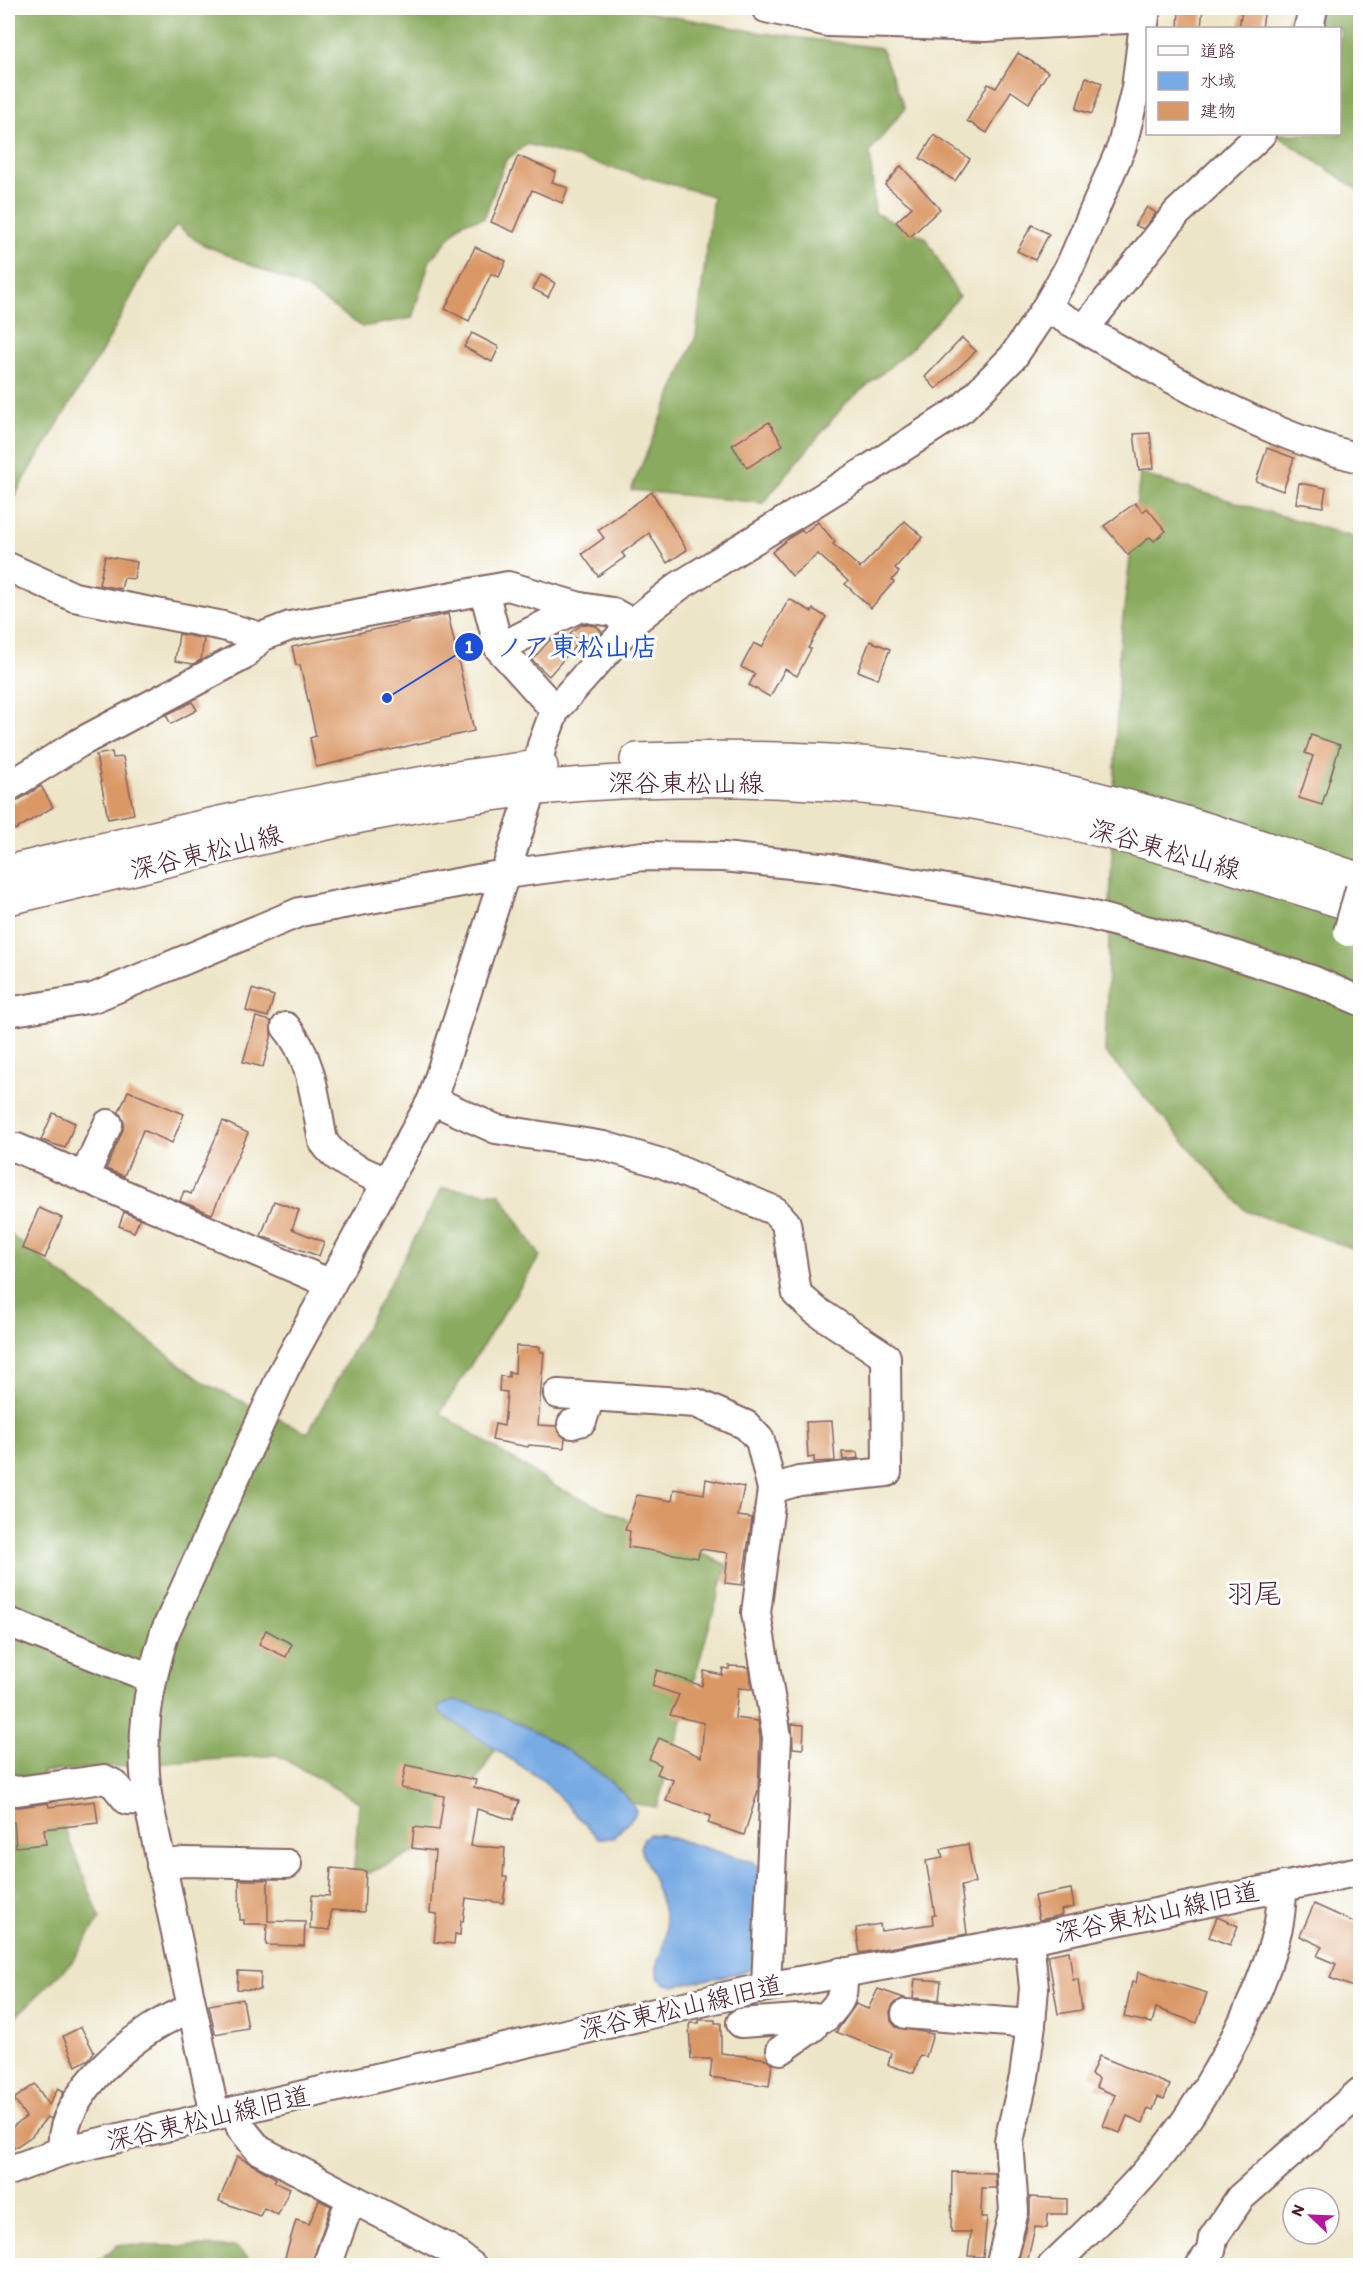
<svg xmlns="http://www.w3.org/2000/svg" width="1368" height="2273" font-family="Itim,'Klee One',sans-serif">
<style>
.forest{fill:#8aaa5e;stroke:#6a6444;stroke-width:1.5}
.water{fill:#78abe4;stroke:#616588;stroke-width:1.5}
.building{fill:#da9866}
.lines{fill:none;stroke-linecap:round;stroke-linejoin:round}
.minor-casing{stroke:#836462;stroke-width:32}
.major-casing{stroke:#836462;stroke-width:36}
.minor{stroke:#fff;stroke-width:28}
.major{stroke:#fff;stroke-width:33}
.minor-bridge-casing{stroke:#836462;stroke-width:32;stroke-linecap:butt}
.minor-bridge{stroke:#fff;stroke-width:28}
.labels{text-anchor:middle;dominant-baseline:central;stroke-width:6;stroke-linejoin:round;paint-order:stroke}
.street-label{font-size:26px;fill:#4a1f2b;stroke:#fff}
.quarter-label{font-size:28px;fill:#4a1f2b;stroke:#fff}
.leader{fill:none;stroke:#1d4ed8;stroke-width:2}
.callout-dot{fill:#1d4ed8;stroke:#fff;stroke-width:2}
.mark-label{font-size:18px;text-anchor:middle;font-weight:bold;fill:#fff}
.callout-label{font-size:27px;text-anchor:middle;font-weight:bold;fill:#1d4ed8;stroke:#fff;stroke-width:6;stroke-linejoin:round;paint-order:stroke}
</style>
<rect width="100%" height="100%" fill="#fff"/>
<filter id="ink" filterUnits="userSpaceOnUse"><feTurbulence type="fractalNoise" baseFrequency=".0167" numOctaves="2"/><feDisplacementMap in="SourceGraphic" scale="12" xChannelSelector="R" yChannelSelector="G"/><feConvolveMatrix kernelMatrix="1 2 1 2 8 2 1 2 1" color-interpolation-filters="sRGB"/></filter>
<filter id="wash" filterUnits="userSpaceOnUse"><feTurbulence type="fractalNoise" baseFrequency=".008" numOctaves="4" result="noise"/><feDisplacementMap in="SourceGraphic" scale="24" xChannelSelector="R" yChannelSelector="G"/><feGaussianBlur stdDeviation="1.35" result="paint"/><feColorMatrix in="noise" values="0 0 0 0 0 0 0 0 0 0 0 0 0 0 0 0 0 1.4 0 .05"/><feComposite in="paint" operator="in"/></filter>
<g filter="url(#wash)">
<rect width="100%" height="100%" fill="#ede5c8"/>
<!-- forest -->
<g class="forest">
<polygon points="8,8 626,8 763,33 881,48 905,108 870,152 875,213 926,238 959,297 910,350 846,403 763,503 631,490 696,336 713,196 527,144 506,160 484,218 463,222 430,260 412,318 362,327 307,289 200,243 176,225 149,263 108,341 15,495 8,497"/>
<polygon points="1294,8 1360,8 1360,191 1275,134 1340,134 1340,28 1284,28"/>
<polygon points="1140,474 1360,539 1360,1251 1246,1211 1105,1052 1119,651"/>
<polygon points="442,1188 500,1194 540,1256 440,1413 558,1488 727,1565 657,1807 592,1798 507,1729 442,1840 353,1880 359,1802 277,1755 42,1772 100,1918 71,1963 8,2024 8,1233 206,1384 308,1433"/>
<polygon points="117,2245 236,2247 256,2265 95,2265"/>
</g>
<!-- water -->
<g class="water">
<path d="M 453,1701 C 494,1702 620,1774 636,1811 L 634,1816 L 613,1838 L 598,1838 L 544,1781 L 440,1713 L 439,1706 Z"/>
<path d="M 650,1834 L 662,1835 L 753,1862 L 759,1869 L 754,1967 L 744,1972 L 675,1986 L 666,1984 L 658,1978 C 653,1960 666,1949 666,1933 C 666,1904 651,1874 640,1848 L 643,1838 Z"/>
</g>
<g id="blocks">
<!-- building -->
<g class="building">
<polygon points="1179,8 1203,8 1201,28 1178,28"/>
<polygon points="1242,8 1265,8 1262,28 1239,28"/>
<polygon points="1018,53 1048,72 1029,103 1011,91 987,133 967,121 988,84 996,88"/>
<polygon points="1086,77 1102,83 1092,114 1076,109"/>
<polygon points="934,135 970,159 955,181 920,158"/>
<polygon points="518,156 556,172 552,182 568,188 562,203 532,190 514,232 491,222"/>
<polygon points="901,166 940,209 910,237 896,222 912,207 885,185"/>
<polygon points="1147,207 1156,213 1143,229 1135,225"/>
<polygon points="1032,225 1049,234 1035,260 1017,251"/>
<polygon points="475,247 506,261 499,277 491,274 469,321 445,309"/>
<polygon points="541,275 555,283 548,297 533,289"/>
<polygon points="472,333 499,347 492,362 464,347"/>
<polygon points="962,338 976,351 936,389 925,377"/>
<polygon points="769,422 783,445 747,468 732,445"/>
<polygon points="1150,433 1154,468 1139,470 1134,434"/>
<polygon points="1267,448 1294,458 1283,491 1256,481"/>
<polygon points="1299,483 1326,488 1323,507 1296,503"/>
<polygon points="652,492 687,550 667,563 649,533 622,553 625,557 598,576 582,554 604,538 598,530"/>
<polygon points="1135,503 1143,512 1147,508 1166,531 1154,541 1150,537 1128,555 1104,526"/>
<polygon points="905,521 923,537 895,568 899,572 892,580 894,582 871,608 845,584 848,581 818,554 792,576 772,552 789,538 802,530 804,533 818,522 835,542 833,544 860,568"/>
<polygon points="105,556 137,562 134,579 124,578 121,589 99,585"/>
<polygon points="789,599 812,612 813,609 826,617 808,648 811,649 797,676 785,669 770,697 749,685 755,674 741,667 754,643 762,647"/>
<polygon points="448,614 474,731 316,767 310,738 316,736 300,665 296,665 292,647"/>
<polygon points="583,624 596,626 602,632 587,648 570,633"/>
<polygon points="179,634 204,639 201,660 193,664 175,661"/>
<polygon points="564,634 576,645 549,676 532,660 549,641"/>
<polygon points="870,641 890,649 878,679 858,671"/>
<polygon points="192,702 197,710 171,724 166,715"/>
<polygon points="1311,735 1340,745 1322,805 1299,798 1313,756 1305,753"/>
<polygon points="112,752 113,758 123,757 134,814 108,819 96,755"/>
<polygon points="41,786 53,807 15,830 8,817 8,803 17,801"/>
<polygon points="252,989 274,996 268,1017 246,1011"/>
<polygon points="256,1017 271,1021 271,1038 263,1067 243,1062"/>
<polygon points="128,1091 184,1114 172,1143 143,1130 124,1176 106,1169 123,1130 124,1122 119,1112"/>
<polygon points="53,1113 75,1123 65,1148 41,1140"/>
<polygon points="223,1121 248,1133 212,1214 180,1201 184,1191 191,1194"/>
<polygon points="274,1201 299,1210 292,1229 324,1242 319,1256 261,1236"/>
<polygon points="39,1208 62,1218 45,1258 22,1248"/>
<polygon points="124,1212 140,1219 134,1232 119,1226"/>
<polygon points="516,1346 540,1347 540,1352 544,1352 538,1425 556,1426 565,1438 564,1448 529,1445 528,1447 492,1440 495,1424 504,1426 507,1392 499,1391 500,1376 509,1377 509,1372 515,1373"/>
<polygon points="832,1421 835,1461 814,1462 814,1457 808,1458 806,1422"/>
<polygon points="842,1452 857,1452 858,1458 843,1460"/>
<polygon points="706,1479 744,1487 738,1516 752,1518 742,1585 725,1583 728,1553 700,1549 698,1558 628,1547 630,1531 625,1530 637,1495 672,1501 674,1489 704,1494"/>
<polygon points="266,1630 292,1644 286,1657 259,1644"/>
<polygon points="729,1666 748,1667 752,1689 738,1688 735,1718 758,1721 760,1738 758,1791 744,1835 708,1823 711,1816 666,1801 673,1780 657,1774 661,1765 649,1759 659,1738 701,1757 704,1723 670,1715 679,1695 652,1686 657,1670 702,1686 704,1671 722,1675 723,1668 729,1669"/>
<polygon points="792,1724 804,1725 803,1749 793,1748"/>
<polygon points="406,1765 476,1780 474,1787 519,1801 513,1820 477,1809 471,1846 505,1848 503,1877 507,1877 503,1903 466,1898 463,1922 461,1921 460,1935 455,1934 454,1944 434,1942 437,1914 430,1913 435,1851 412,1848 414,1827 439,1830 444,1796 401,1788"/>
<polygon points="95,1801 98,1823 44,1829 46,1844 16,1847 14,1822 8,1823 8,1806 19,1807 48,1803 49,1807"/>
<polygon points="968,1844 975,1883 961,1886 967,1934 860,1953 856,1928 880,1924 881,1931 933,1924 932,1915 935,1915 926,1861 943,1858 941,1849"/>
<polygon points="331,1868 366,1871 364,1912 331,1910 330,1930 310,1928 312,1895 329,1896"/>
<polygon points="239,1880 268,1880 268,1921 305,1922 304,1946 266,1945 267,1924 244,1924 244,1920 240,1920"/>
<polygon points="1071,1889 1074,1907 1061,1910 1062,1915 1039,1920 1034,1896"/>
<polygon points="1314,1904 1360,1925 1360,1969 1353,1987 1330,1978 1336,1964 1317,1956 1322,1946 1300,1936"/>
<polygon points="1217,1917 1238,1926 1230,1945 1209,1937"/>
<polygon points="1069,1951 1073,1980 1078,1979 1082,2010 1058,2014 1048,1955"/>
<polygon points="238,1971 261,1972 260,1990 237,1989"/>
<polygon points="1138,1972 1207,1993 1197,2023 1156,2008 1152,2023 1124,2017 1132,1982 1136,1983"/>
<polygon points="915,1979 941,1981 939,2000 913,1998"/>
<polygon points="878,1989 904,1998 893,2004 890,2012 891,2021 896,2027 933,2034 926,2057 920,2055 914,2073 888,2065 891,2053 836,2032 856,2004 868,2009"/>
<polygon points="243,1999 248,2028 215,2034 209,2005"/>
<polygon points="699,2020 715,2020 715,2023 721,2023 721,2053 767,2059 772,2064 769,2086 710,2077 712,2059 691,2059 689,2026 690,2023 699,2023"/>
<polygon points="81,2027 94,2052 89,2059 76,2066 63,2036"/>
<polygon points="1099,2056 1170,2085 1164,2099 1158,2097 1153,2110 1148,2108 1143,2123 1127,2116 1120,2133 1103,2126 1115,2095 1096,2087 1099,2079 1091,2075"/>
<polygon points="35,2084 49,2105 58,2088 64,2091 51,2119 47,2117 32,2136 8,2152 8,2130 26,2117 14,2099"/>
<polygon points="237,2156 276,2178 274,2182 290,2188 278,2215 264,2208 260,2216 219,2201"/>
<polygon points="952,2172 995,2173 996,2188 982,2188 981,2217 987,2217 983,2257 968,2256 971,2232 951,2232"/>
<polygon points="1030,2197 1067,2199 1067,2214 1048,2214 1047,2228 1035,2227 1027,2263 1018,2262 1030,2215"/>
<polygon points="319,2200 331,2206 311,2265 284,2261 296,2220 309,2224"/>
</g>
</g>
</g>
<g filter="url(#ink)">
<use href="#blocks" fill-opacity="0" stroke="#836462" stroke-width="1.5"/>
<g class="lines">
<!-- minor casing -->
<g class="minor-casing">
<g id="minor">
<polyline points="766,8 828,22 985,27 1143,18"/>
<polyline points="1309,28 1313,8"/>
<path d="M 1046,308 C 1143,361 1253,433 1360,458"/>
<polyline points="1084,329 1177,213 1261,134"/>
<polyline points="8,567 74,597 223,626 261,637"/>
<polyline points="484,591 499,648 555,710"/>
<polyline points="499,648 580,607"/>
<polyline points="8,787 79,743 243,656 261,637 290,626 508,586 580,607 612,612 632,623"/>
<polyline points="8,1012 93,998 300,912 505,874 643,856 723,857 829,868 1086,914 1209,947 1312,980 1360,1001"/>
<path d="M 286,1027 C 313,1059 315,1101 323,1141 C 338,1164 363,1171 386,1182"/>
<polyline points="432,1100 496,1129 604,1146 664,1164 775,1211 786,1223 797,1294 815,1310 886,1357 887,1472 799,1481 772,1489"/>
<polyline points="8,1148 17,1148 331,1284"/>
<polyline points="84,1177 108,1124"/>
<polyline points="558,1394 696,1403 746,1425 760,1440 772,1489 756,1613 777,1737 766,1987"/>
<polyline points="572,1424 582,1421 590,1397"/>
<polyline points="8,1622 151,1678"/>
<polyline points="8,1789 17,1791 104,1779 114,1784 127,1800 148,1801"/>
<polyline points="161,1865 184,1862 287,1864"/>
<polyline points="906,2014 1031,2024"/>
<path d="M 741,2023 L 826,2017 C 841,2002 846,1994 841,1972"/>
<polyline points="781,2050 813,2027 815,2018"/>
<polyline points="236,2111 241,2128 259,2150 449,2249 472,2266"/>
<path d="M 215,2115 L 148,1801 C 139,1741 147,1689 165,1632 L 285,1368 L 432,1100 L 532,790 L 542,745 L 555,710 L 632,623 L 679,586 L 869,469 L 963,408 L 1013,357 L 1046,308 L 1071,264 L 1122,146 L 1136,88 L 1146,8"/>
<path d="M 63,2151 C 55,2097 144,2022 192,2009"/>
<polyline points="8,2171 63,2151 766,1987 1029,1939 1360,1871"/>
<polyline points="327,2266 351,2198"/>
<polyline points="1000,2266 1014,2211 1009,2141 1024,2077 1031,2024 1034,1988 1029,1939"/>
<path d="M 1052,2266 C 1086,2233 1122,2201 1152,2165 C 1203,2105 1260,2004 1278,1927 C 1281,1914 1281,1900 1283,1886"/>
<polyline points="1200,2266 1211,2251 1213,2238 1240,2198 1360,2092"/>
</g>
</g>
<!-- major casing -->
<g class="major-casing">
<g id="major">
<path d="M 637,760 C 766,755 894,760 1021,783 C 1136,803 1250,843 1360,880"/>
<path d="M 8,872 C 184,831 360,787 541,767"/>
<path d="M 8,898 C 198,855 389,798 585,784 C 728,774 879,781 1020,811 C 1136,836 1248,871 1360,907"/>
</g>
</g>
<!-- minor -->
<use href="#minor" class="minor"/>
<!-- major -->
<use href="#major" class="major"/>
<!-- minor-bridge casing -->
<g class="minor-bridge-casing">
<polyline id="minor-bridge" points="1348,932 1360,889"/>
</g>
<!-- minor-bridge -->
<use href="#minor-bridge" class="minor-bridge"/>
</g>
</g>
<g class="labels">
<!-- street labels -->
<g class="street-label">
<text x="686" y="783">深谷東松山線</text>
<text transform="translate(1165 849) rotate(16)">深谷東松山線</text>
<text transform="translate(206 852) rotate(-14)">深谷東松山線</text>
<text transform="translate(1157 1912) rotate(-12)">深谷東松山線旧道</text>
<text transform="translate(681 2007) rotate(-13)">深谷東松山線旧道</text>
<text transform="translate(208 2118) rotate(-13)">深谷東松山線旧道</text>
</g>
<!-- quarter labels -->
<g class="quarter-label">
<text x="1254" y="1593">羽尾</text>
</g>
</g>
<!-- callouts -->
<path class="leader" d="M387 698L469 647"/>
<g class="callout-dot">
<circle cx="387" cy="698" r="6"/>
<circle cx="469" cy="647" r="15"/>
</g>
<g class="mark-label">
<text x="469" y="653">1</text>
</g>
<g class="callout-label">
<text x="577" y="656">ノア東松山店</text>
</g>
<!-- margin -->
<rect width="1368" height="2273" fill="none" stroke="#fff" stroke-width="30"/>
<!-- legend -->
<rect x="1146" y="27" width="195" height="108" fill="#ffffff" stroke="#b7a5aa" stroke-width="1.5"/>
<rect x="1158" y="46" width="30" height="9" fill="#ffffff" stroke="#b7a5aa" stroke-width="1.5"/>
<text x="1200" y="57" font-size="18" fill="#4a1f2b">道路</text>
<rect x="1158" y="72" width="30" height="18" fill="#78abe4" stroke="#b7a5aa" stroke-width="1.5"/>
<text x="1200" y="87" font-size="18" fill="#4a1f2b">水域</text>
<rect x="1158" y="102" width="30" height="18" fill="#da9866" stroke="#b7a5aa" stroke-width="1.5"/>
<text x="1200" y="117" font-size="18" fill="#4a1f2b">建物</text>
<!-- north arrow -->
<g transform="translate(1311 2216) rotate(293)"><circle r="28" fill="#ffffff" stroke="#b7a5aa" stroke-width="1.5"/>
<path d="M0-4.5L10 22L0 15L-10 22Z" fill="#b5179e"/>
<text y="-9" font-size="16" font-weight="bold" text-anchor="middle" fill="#4a1f2b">N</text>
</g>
</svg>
